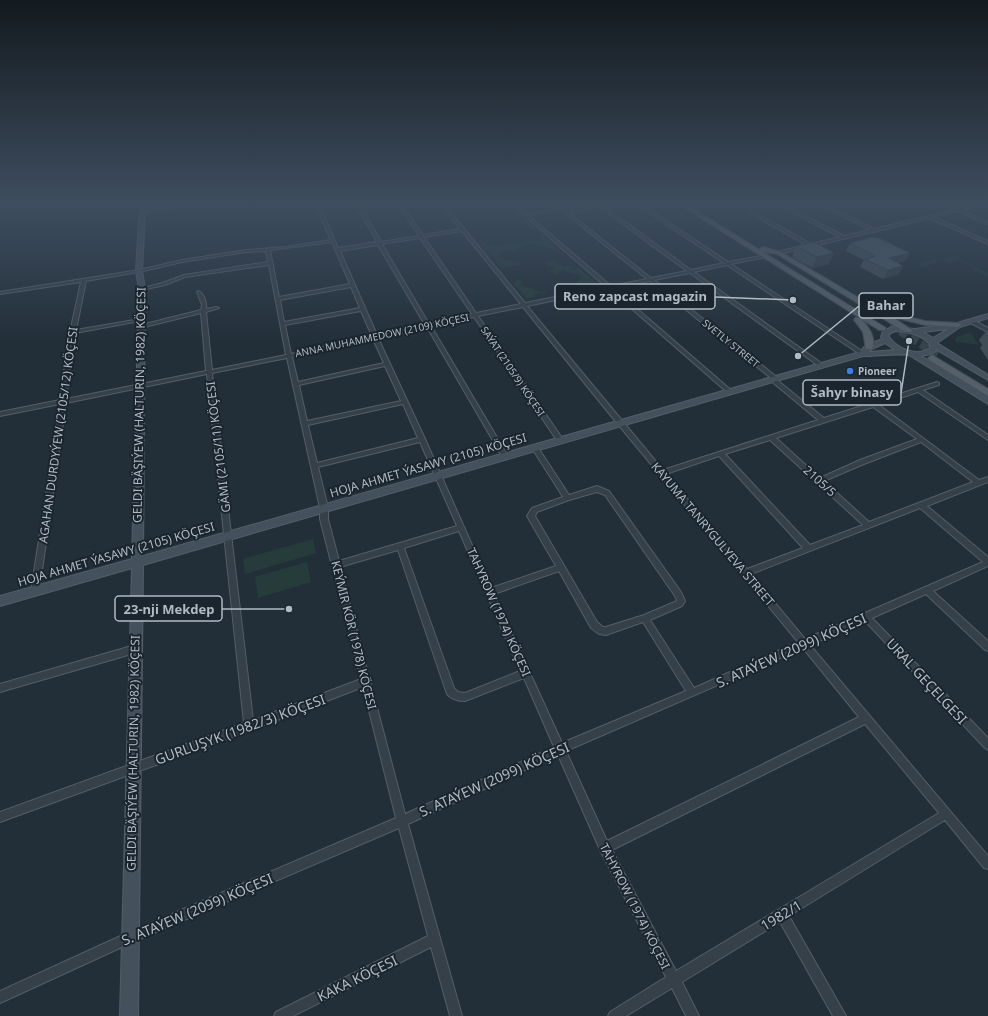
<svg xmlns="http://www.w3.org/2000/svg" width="988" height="1016" font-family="'Noto Sans',sans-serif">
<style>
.green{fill:#253c3b}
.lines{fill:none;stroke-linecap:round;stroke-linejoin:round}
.primary-tunnel{stroke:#37444e;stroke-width:8;stroke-dasharray:8 4;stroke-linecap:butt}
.street-casing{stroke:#535e67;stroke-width:2}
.secondary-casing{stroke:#535e67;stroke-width:2}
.primary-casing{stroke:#424c55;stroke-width:2}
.street{fill:#364049;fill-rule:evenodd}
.secondary{fill:#44505c;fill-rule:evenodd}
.primary{fill:#545f69;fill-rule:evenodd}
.wall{fill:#404d57}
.shaded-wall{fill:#343e47}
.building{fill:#4a5965;stroke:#343e47}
.shop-dot{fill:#3f7fe0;stroke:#1b252e;stroke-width:1.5}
.labels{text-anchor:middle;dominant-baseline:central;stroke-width:4;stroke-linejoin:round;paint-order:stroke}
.far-street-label{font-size:10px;fill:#b0bbc5;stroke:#1b252e}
.far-poi-label{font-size:10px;font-weight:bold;fill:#b0bbc5;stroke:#1b252e;text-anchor:start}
.street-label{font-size:12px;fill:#b0bbc5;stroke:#1b252e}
.near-street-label{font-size:14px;fill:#b0bbc5;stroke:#1b252e}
.leader{fill:none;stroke:#b0bbc5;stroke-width:1.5}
.callout-dot{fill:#b0bbc5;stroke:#1b252e;stroke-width:1.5}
.callout{fill:#1b252e;stroke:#b0bbc5;stroke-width:1.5}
.callout-label{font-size:13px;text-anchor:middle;font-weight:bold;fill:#b0bbc5}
</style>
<rect width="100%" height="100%" fill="#222f39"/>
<!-- green -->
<g class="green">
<path d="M 508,207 L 511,207 L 565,255 L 547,248 L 548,247 C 531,243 527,241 513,252 L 505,250 L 496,257 L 524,264 L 501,268 L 479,242 L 487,243 L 488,245 L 487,245 L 487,246 L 494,246 L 544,239 L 535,230 L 533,231 Z"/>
<polygon points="954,256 988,273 988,277 972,269 975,268 957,259 954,260 955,262 937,261 935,262 936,263 924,267 916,264 935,259 938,261"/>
<polygon points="554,260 564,267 574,265 576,267 571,268 573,270 579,268 598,284 566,291 575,288 575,284 582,277 578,276 579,275 561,270 556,275 552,273 553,272 549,270 555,268 549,266 544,262"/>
<polygon points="520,280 523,282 519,285 542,292 544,290 547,292 534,295 535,297 527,299 512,282"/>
<polygon points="968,333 971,333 979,345 956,342 955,341 957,337"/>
<polygon points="313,539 316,553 245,574 243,559"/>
<polygon points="307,562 311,582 258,598 255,577"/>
</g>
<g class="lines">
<!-- primary-tunnel -->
<polyline class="primary-tunnel" points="890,325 940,356"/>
<!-- street casing -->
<g class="street-casing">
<g id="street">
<path d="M 314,202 L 318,202 L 338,248 L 377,242 L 355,202 L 359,202 L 381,242 L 419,236 L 396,202 L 400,202 L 423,235 L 460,229 L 438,202 L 442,202 L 525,303 L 606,287 L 509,202 L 513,202 L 527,214 L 558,208 L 551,202 L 556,202 L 568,212 L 597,205 L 593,202 L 598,202 L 602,206 L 620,202 L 629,202 L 605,207 L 691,270 L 724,263 L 633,202 L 638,202 L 728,262 L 767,255 L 767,257 L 731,264 L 865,353 L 865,355 L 861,355 L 727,265 L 694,272 L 824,365 L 824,367 L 820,367 L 690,273 L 654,280 L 778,378 L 779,379 L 777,380 L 824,418 L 937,382 L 939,383 L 939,385 L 923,390 L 988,435 L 988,440 L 918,392 L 879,405 L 979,480 L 988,477 L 988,482 L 927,506 L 988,557 L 988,566 L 933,591 L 988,641 L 988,651 L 985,650 L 926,594 L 872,618 L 988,738 L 988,750 L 985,748 L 865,621 L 810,645 L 988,856 L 988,869 L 984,868 L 945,820 L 789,916 L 846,1016 L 833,1016 L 780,922 L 682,982 L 699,1016 L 686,1016 L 672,988 L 626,1016 L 608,1016 L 610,1012 L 666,977 L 601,852 L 558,755 L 408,824 L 462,1016 L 450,1016 L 431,947 L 293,1016 L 274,1016 L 276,1012 L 428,936 L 399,828 L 133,942 L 0,1003 L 0,991 L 125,934 L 396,818 L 363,687 L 249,731 L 0,822 L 0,812 L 244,723 L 207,374 L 66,403 L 39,591 L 38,593 L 35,594 L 32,593 L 31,591 L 60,404 L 0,416 L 0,412 L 60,400 L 70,332 L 81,282 L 0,294 L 0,292 L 139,270 L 182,260 L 246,250 L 286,247 L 331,240 ZM 599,207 L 601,208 L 687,271 L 651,278 L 570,214 ZM 560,209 L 647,279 L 611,286 L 529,216 ZM 462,231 L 521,304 L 476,313 L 424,237 ZM 420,238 L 472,314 L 429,324 L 382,244 ZM 332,242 L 350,284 L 279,297 L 270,250 ZM 378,245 L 425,325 L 377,335 L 340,251 ZM 266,251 L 268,262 L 184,275 L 162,283 L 140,289 L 142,290 L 165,285 L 185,277 L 269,265 L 286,355 L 212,370 L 206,312 L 219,308 L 217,307 L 206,309 C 207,303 204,294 199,291 L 197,292 L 202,305 L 201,310 L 137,326 L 140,328 L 201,313 L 206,371 L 66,399 L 75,333 L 140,321 L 142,320 L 140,319 L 76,330 L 86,281 L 139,272 L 182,262 L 246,252 ZM 650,281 L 772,379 L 770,380 L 771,381 L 818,420 L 663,470 L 527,306 L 609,289 L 728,393 L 732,393 L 732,391 L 613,288 ZM 351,287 L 360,308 L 284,322 L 280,300 ZM 523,307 L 612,417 L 798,642 L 694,688 L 650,620 L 682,606 L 685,601 L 681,592 L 609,491 L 597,486 L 569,495 L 537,446 L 535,446 L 532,448 L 563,497 L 532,508 L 527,516 L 556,566 L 491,588 L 425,439 L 378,338 L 427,327 L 503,458 L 505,458 L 508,456 L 431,326 L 474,317 L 558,442 L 562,442 L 563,440 L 562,438 L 478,316 ZM 361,311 L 372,336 L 291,354 L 285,325 ZM 373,339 L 384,363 L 298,382 L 292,357 ZM 287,358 L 320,508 L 320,519 L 361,679 L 253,720 L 212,373 ZM 385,366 L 401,401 L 307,421 L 299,385 ZM 403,404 L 418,438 L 317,463 L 308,425 ZM 873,407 L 917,439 L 860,460 L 820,478 L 776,438 ZM 770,440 L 863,525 L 810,545 L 725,454 ZM 420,442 L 457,526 L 339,561 L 328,519 L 328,508 L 318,467 ZM 921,442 L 973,482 L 869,522 L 824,481 L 864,464 ZM 719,456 L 803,548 L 747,569 L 666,474 ZM 597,492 L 605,495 L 675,596 L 677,601 L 644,615 L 606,627 L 603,627 L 597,622 L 535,516 L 537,512 L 569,500 ZM 920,508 L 983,562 L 805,639 L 751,574 ZM 459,531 L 520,671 L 465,693 L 458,692 L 454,688 L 404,548 ZM 398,550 L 447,694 C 452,700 458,701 465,701 L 524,678 L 554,747 L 405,814 L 340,567 ZM 559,571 L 591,628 L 599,634 L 606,635 L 643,622 L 686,691 L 562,743 L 494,594 ZM 803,648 L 859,717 L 607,841 L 566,751 ZM 865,724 L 939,813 L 676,971 L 612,850 Z"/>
<polygon points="731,202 736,202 811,244 840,237 773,202 778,202 844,236 870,230 815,202 820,202 874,229 954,210 936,202 942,202 958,209 988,202 988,204 961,210 988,222 988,224 957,211 934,217 988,241 988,244 929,218 877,231 875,232 873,232 779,254 777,253 777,252 806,245"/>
<polygon points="969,320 973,320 988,328 988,332 969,322"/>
<polygon points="135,645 138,646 139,649 138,652 135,653 0,692 0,684"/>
</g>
</g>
<!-- secondary casing -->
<g class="secondary-casing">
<path id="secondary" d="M 140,202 L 146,202 L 145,210 L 194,202 L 208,202 L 145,213 L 142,271 L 145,289 L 143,556 L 860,352 L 866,345 L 883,339 L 881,337 L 883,331 L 893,327 L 915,329 L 957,323 L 988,314 L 988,318 L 960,327 L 937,343 L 988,375 L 988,380 L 937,350 L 931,354 L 921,356 L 988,397 L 988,404 L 909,355 C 897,353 878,356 863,356 L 143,565 L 138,1016 L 120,1016 L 132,568 L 0,606 L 0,596 L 132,559 L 139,289 L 136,271 ZM 948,329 L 933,338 L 923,332 ZM 895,331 C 908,331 919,334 929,343 L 930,348 C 916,357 898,349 889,337 L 889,334 ZM 885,343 L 895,350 L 869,352 L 872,349 Z"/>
</g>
<!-- primary casing -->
<g class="primary-casing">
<g id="primary">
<polygon points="675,202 682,202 760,250 761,248 763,247 781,252 888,315 892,313 925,321 958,323 962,325 958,327 925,325 892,317 912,330 911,332 905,332 777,254 761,251 886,328 885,330 879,330"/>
<path d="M 855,318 L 861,318 C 868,327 877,337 872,349 L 866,349 L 863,332 L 854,320 Z"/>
<polygon points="932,355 988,389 988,396 929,360 928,358"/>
</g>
</g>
<!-- street -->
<use href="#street" class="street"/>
<!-- secondary -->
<use href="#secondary" class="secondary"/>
<!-- primary -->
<use href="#primary" class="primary"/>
</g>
<!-- wall -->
<g class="wall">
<polygon points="850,243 905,261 898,263 899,274 883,279 860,267 864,260 846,251"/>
<polygon points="796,246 829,264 812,268 792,257"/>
<polygon points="988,329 988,360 980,348 982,345 979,340"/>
</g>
<!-- shaded-wall -->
<g class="shaded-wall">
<polygon points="834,253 829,264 812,268 817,257"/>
<polygon points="910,253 905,261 884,267 889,258"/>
<polygon points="903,266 899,274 883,279 888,270"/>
</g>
<!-- building -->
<g class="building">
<polygon points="872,237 876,238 879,238 910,253 889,258 903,266 888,270 865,259 875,256 850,243"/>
<polygon points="814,242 834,253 817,257 796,246"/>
</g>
<!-- sky -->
<linearGradient id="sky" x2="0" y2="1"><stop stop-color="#131a1f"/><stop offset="0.59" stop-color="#3e4d5f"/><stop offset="1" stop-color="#3e4d5f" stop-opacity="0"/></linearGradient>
<rect width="988" height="344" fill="url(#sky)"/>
<!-- markers -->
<circle class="shop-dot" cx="850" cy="371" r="4"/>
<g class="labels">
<!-- far-street labels -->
<g class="far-street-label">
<text transform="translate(382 335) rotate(-12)">ANNA MUHAMMEDOW (2109) KÖÇESI</text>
<text transform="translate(731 343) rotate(39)">SVETLY STREET</text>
<text transform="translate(513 371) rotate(56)">SAÝAT (2105/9) KÖÇESI</text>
</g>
<!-- far-poi labels -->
<g class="far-poi-label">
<text x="858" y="371">Pioneer</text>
</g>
<!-- street labels -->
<g class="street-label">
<text transform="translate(139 405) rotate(-89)">GELDI BÄŞIÝEW (HALTURIN, 1982) KÖÇESI</text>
<text transform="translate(58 435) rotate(-82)">AGAHAN DURDYÝEW (2105/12) KÖÇESI</text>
<text transform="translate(218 447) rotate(-97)">GÄMI (2105/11) KÖÇESI</text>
<text transform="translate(428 465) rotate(-16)">HOJA AHMET ÝASAWY (2105) KÖÇESI</text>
<text transform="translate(820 481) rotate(42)">2105/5</text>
<text transform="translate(713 534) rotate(50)">KAYUMA TANRYGULYEVA STREET</text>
<text transform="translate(116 554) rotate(-16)">HOJA AHMET ÝASAWY (2105) KÖÇESI</text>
<text transform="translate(499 612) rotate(66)">TAHYROW (1974) KÖÇESI</text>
<text transform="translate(354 635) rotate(76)">KEÝMIR KÖR (1978) KÖÇESI</text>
<text transform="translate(133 753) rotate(-89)">GELDI BÄŞIÝEW (HALTURIN, 1982) KÖÇESI</text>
<text transform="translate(635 906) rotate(63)">TAHYROW (1974) KÖÇESI</text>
</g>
<!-- near-street labels -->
<g class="near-street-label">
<text transform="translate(791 650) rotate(-24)">S. ATAÝEW (2099) KÖÇESI</text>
<text transform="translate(927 681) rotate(47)">URAL GEÇELGESI</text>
<text transform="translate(240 729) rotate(-20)">GURLUŞYK (1982/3) KÖÇESI</text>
<text transform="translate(494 779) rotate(-24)">S. ATAÝEW (2099) KÖÇESI</text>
<text transform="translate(197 909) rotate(-23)">S. ATAÝEW (2099) KÖÇESI</text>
<text transform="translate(781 915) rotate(-31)">1982/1</text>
<text transform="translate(357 978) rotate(-26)">KAKA KÖÇESI</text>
</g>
</g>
<!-- callouts -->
<path class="leader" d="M793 300L715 297M798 356L859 306M909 341L901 393M289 609L222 609"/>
<g class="callout-dot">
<circle cx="793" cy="300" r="4"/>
<circle cx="798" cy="356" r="4"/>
<circle cx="909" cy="341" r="4"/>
<circle cx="289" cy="609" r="4"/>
</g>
<g class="callout">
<rect x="555" y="284" width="160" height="25" rx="4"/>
<rect x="859" y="293" width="54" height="25" rx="4"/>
<rect x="803" y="380" width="98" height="25" rx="4"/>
<rect x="115" y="596" width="107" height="25" rx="4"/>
</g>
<g class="callout-label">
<text x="635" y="301">Reno zapcast magazin</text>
<text x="886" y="310">Bahar</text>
<text x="852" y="397">Šahyr binasy</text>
<text x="169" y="614">23-nji Mekdep</text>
</g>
</svg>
